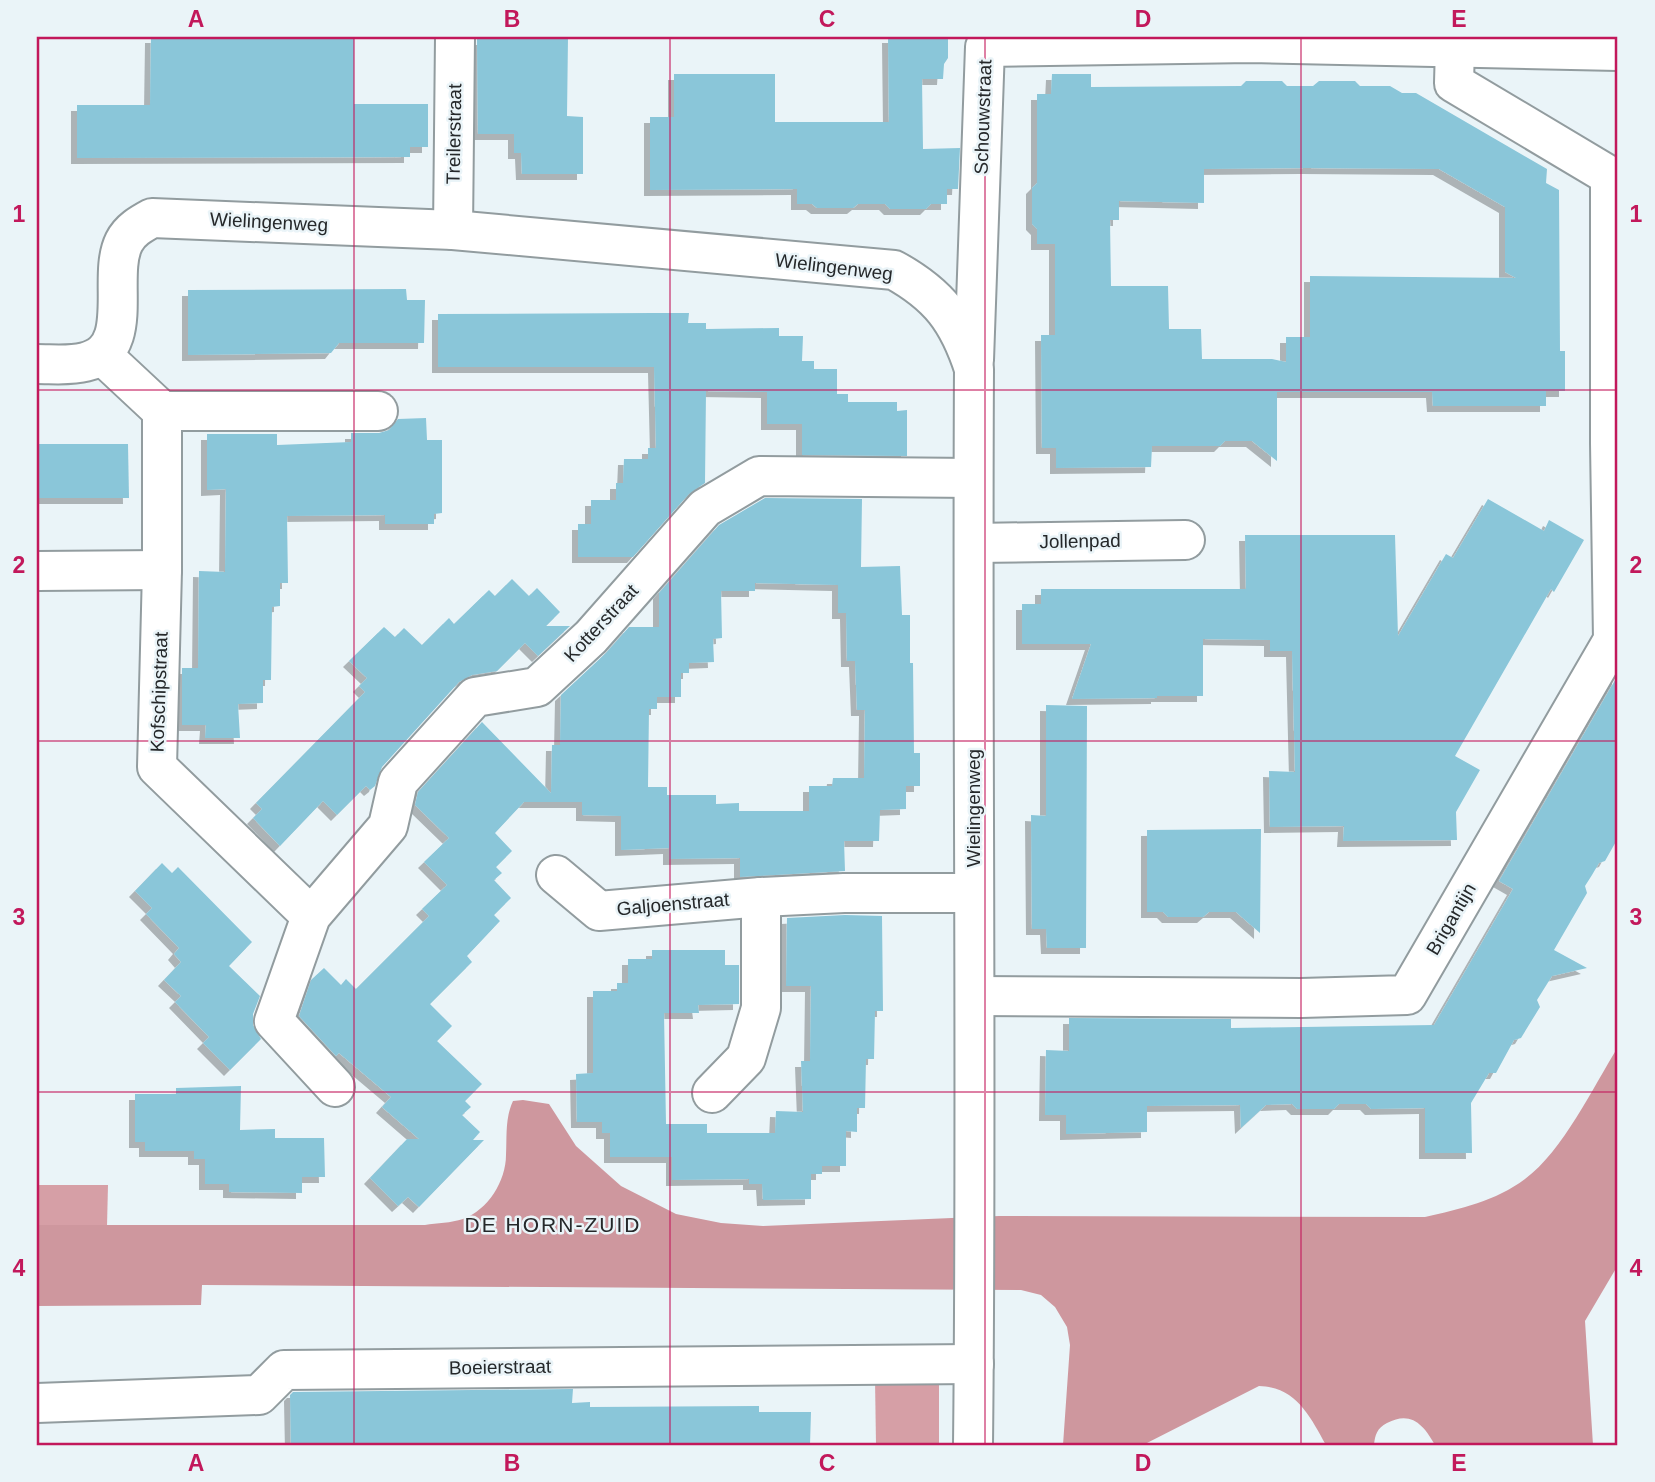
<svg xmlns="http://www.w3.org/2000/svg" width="1655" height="1482" font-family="Helvetica,sans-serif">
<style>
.forest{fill:#d69fa6}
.water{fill:#ce979e}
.building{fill:#8ac6d9;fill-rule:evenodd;filter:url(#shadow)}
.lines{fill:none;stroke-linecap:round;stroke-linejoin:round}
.minor-casing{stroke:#929c9f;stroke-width:42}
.minor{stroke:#fff;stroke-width:38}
.grid{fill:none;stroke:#c2185b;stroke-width:2;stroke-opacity:0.55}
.labels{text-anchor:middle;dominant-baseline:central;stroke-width:5;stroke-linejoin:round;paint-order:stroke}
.street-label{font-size:19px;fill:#25282a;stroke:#eaf4f8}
.neighbourhood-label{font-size:21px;letter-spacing:2px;fill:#25282a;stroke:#eaf4f8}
.neatline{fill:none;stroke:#c2185b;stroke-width:2.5}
.grid-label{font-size:23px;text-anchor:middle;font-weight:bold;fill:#c2185b}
</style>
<defs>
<filter id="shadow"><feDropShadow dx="-6" dy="6" stdDeviation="0" flood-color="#0004"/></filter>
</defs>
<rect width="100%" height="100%" fill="#eaf4f8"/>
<!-- forest -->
<g class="forest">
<polygon points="37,1185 108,1185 107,1226 37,1225"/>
<polygon points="875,1379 939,1379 939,1445 876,1445"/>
</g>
<!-- water -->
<path class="water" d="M 1618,1047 L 1618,1265 L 1585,1321 L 1593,1445 L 1435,1445 C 1424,1425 1411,1410 1387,1423 C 1377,1428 1375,1435 1374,1445 L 1326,1445 C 1310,1416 1296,1387 1259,1386 L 1143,1445 L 1063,1445 L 1070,1345 L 1067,1327 L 1055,1307 L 1041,1295 L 1021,1290 L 202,1285 L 201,1305 L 37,1306 L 37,1225 L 425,1225 C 437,1223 451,1223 463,1219 C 488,1210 506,1181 506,1155 C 507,1136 505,1118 513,1101 L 523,1100 L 549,1104 L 576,1146 L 621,1186 L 676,1214 L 721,1223 L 763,1226 L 999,1216 L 1425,1217 C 1460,1209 1496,1201 1525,1179 C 1563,1151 1593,1087 1618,1047 Z"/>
<!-- building -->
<g class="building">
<polygon points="151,37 354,37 354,104 428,104 428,147 410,147 410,157 77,158 77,105 150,105"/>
<polygon points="514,37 568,37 567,116 583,117 583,174 522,174 521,153 514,153 514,134 478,134 477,39 514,39"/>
<polygon points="888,37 948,37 948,58 944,64 943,79 922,79 923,149 960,148 958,189 947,189 947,204 931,204 926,209 890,209 885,204 858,204 853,208 817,208 812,204 797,204 797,189 650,190 650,117 674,117 674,74 775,74 775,122 889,122"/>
<path d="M 1052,74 L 1091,74 L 1091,87 L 1241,86 L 1246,81 L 1282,81 L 1287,86 L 1313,86 L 1319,81 L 1355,81 L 1360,86 L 1390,86 L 1402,93 L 1416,93 L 1547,169 L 1546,183 L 1559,190 L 1560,351 L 1565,351 L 1565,391 L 1546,391 L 1546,406 L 1433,406 L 1432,392 L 1277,392 L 1277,461 L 1252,441 L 1225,441 L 1220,446 L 1152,446 L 1151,467 L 1056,468 L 1056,448 L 1042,448 L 1041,335 L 1055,335 L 1055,244 L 1037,244 L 1037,229 L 1032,224 L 1032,188 L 1037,183 L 1037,94 L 1051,94 ZM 1307,168 L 1439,169 L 1505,207 L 1505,272 L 1516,278 L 1310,276 L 1310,337 L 1286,337 L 1286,362 L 1272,359 L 1202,359 L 1201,329 L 1169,329 L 1168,286 L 1111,286 L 1110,220 L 1119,220 L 1119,201 L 1204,203 L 1204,169 Z"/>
<polygon points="406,289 407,300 425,300 424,343 339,343 331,353 188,355 188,290"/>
<polygon points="654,313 689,313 688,323 706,323 706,329 779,328 779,336 803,336 802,361 814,361 814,369 837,369 837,394 848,394 848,402 897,402 897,411 907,410 907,456 802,455 802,424 767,424 767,392 706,391 705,483 689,494 633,557 578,557 578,524 591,524 591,500 616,500 616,483 623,483 624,459 648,459 648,448 656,448 654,367 438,367 438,314"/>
<polygon points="426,418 427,440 442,440 442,513 434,514 434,524 385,524 385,515 287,516 288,583 280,583 280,606 272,607 271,680 263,680 263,703 238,704 240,738 205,738 206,725 182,725 182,668 198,668 199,571 225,572 226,489 207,490 207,434 277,434 277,445 351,442 351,433 379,433 389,430 398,419"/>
<polygon points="37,444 128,444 129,498 37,498"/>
<path d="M 765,498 L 862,499 L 861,567 L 900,566 L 902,615 L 910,615 L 910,663 L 913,663 L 914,753 L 920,753 L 920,786 L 906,786 L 906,809 L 880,810 L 879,841 L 844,841 L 845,871 L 740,877 L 740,858 L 669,859 L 669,848 L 621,850 L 621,816 L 582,815 L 582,802 L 524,802 L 495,833 L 512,851 L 496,867 L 502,873 L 494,880 L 511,898 L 494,915 L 500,921 L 467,956 L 472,962 L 430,1004 L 452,1026 L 437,1041 L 482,1084 L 465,1101 L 471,1107 L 462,1115 L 480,1132 L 473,1140 L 484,1140 L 419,1207 L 408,1197 L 398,1206 L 370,1178 L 407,1139 L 419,1139 L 382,1107 L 391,1097 L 339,1053 L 336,1056 L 299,1016 L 311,980 L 324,968 L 341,985 L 346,979 L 356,989 L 429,916 L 422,909 L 447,885 L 424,862 L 449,838 L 415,805 L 418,792 L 482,722 L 551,793 L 552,745 L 560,745 L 561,695 L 606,653 L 629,627 L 659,627 L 659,593 L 719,525 ZM 755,583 L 838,585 L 838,613 L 846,613 L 847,661 L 855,661 L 857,710 L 865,710 L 864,778 L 833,778 L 832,786 L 809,786 L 809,811 L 739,811 L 739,803 L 716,804 L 716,795 L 667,795 L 667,787 L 648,787 L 649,709 L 657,709 L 657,697 L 681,697 L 681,673 L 689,673 L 689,663 L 714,662 L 713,639 L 722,638 L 721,591 L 755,591 Z"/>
<polygon points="1488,499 1544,531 1549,520 1584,540 1554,592 1551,589 1455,756 1480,770 1456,812 1457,840 1343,841 1344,826 1270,827 1269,771 1295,772 1292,651 1270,651 1270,640 1203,639 1203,696 1157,696 1157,698 1072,699 1091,644 1022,644 1022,604 1041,604 1041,589 1246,589 1245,535 1395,535 1398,636 1446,554 1453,558"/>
<polygon points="512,579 529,596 537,588 560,612 546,626 570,626 538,656 525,643 497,671 472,675 459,682 382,767 375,786 370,790 366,786 337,815 323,801 280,846 253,818 262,809 256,803 365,692 359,686 367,678 349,661 384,627 395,637 404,628 422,645 449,618 454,624 489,590 495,596"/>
<polygon points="1618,675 1618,838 1605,861 1599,863 1592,875 1585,886 1587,893 1554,950 1587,968 1552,976 1537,1000 1540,1007 1521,1038 1514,1040 1496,1073 1489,1073 1471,1103 1472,1153 1425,1153 1425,1108 1371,1109 1366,1104 1339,1104 1334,1109 1297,1109 1292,1104 1266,1105 1241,1128 1240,1105 1147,1106 1147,1132 1066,1134 1066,1115 1045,1115 1046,1050 1069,1051 1069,1018 1231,1019 1231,1028 1434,1025 1513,889 1499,881"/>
<polygon points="1046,705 1087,706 1086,948 1047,948 1046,929 1032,929 1031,815 1046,816"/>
<polygon points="1261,829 1260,933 1236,912 1209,912 1203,917 1168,917 1163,912 1147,912 1147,830"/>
<polygon points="162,863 172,873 178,867 252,942 229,966 260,996 253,1014 253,1025 261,1039 230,1070 203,1043 209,1037 175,1002 181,996 164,980 181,962 174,954 179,948 146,914 152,908 135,891"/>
<polygon points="845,915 882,916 883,1011 875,1011 874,1059 866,1059 865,1108 857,1108 857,1132 846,1131 846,1166 822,1166 822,1174 811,1174 811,1199 763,1200 762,1184 749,1184 749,1179 672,1180 672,1157 610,1157 610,1133 602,1133 602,1122 577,1122 576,1074 593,1073 593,991 617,991 617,983 628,983 628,959 652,959 652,950 725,950 725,965 739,965 739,1004 698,1005 699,1013 664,1013 666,1124 707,1124 707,1133 775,1133 776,1111 803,1112 801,1061 810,1061 811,986 786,986 787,918"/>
<polygon points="241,1086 240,1130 275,1129 275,1138 324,1138 325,1177 302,1177 302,1193 229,1192 229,1184 205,1184 205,1159 194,1159 194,1151 145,1151 145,1142 135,1142 135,1094 176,1094 176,1088"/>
<polygon points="573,1389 572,1403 590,1402 590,1407 759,1406 759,1412 811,1412 810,1445 291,1445 290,1395 293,1392"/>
</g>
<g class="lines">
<!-- minor casing -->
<g class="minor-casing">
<g id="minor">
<polyline points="453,230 455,37"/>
<polyline points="102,355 162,411 162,570 157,767 311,916"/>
<polyline points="974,360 985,47 1251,43 1618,51"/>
<path d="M 37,364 C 53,364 70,366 85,362 C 138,349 106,278 124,242 C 130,230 141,224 152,218 L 453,230 L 894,270 C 939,295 958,320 974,369 C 972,728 977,1086 973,1445"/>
<polyline points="162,411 378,411"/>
<polyline points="974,543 1185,540"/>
<polyline points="37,571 162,570"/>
<polyline points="556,875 599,911 761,897 844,893 972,893"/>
<polyline points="975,996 1301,998 1407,995 1613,640 1610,443 1610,176 1454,83 1455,46"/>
<polyline points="335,1087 274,1021 311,916 388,826 398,782 475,697 537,687 591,637 705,508 759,476 973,478"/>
<polyline points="712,1093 746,1058 761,1008 761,897"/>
<polyline points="37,1403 259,1395 284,1370 974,1364"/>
</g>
</g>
<!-- minor -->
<use href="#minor" class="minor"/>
</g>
<!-- grid -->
<path class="grid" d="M 354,37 L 354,1445M 670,37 L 670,1445M 985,37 L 985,1445M 1301,37 L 1301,1445M 37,390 L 1618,390M 37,741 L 1618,741M 37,1092 L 1618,1092"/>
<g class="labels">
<!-- street labels -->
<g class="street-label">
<text transform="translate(983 117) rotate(-88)">Schouwstraat</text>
<text transform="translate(454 134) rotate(-89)">Treilerstraat</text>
<text transform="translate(269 222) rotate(3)">Wielingenweg</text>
<text transform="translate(834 267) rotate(7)">Wielingenweg</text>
<text transform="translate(1080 541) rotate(-1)">Jollenpad</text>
<text transform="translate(601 623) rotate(-47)">Kotterstraat</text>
<text transform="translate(159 692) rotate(-88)">Kofschipstraat</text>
<text transform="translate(973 808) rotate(-90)">Wielingenweg</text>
<text transform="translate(673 904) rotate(-5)">Galjoenstraat</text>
<text transform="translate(1451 919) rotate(-60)">Brigantijn</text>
<text transform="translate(500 1367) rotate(-1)">Boeierstraat</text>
</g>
<!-- neighbourhood labels -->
<g class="neighbourhood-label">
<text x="553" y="1224">DE HORN-ZUID</text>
</g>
</g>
<!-- border -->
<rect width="1655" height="1482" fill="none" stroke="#eaf4f8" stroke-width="77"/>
<rect x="38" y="38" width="1578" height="1406" class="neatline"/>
<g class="grid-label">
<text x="196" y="27">A</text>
<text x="512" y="27">B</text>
<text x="827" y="27">C</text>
<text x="1143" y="27">D</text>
<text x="1459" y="27">E</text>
<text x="19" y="222">1</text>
<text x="1636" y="222">1</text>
<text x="19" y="573">2</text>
<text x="1636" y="573">2</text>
<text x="19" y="925">3</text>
<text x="1636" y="925">3</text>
<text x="19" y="1276">4</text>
<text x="1636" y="1276">4</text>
<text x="196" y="1471">A</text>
<text x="512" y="1471">B</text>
<text x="827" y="1471">C</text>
<text x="1143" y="1471">D</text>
<text x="1459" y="1471">E</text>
</g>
</svg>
